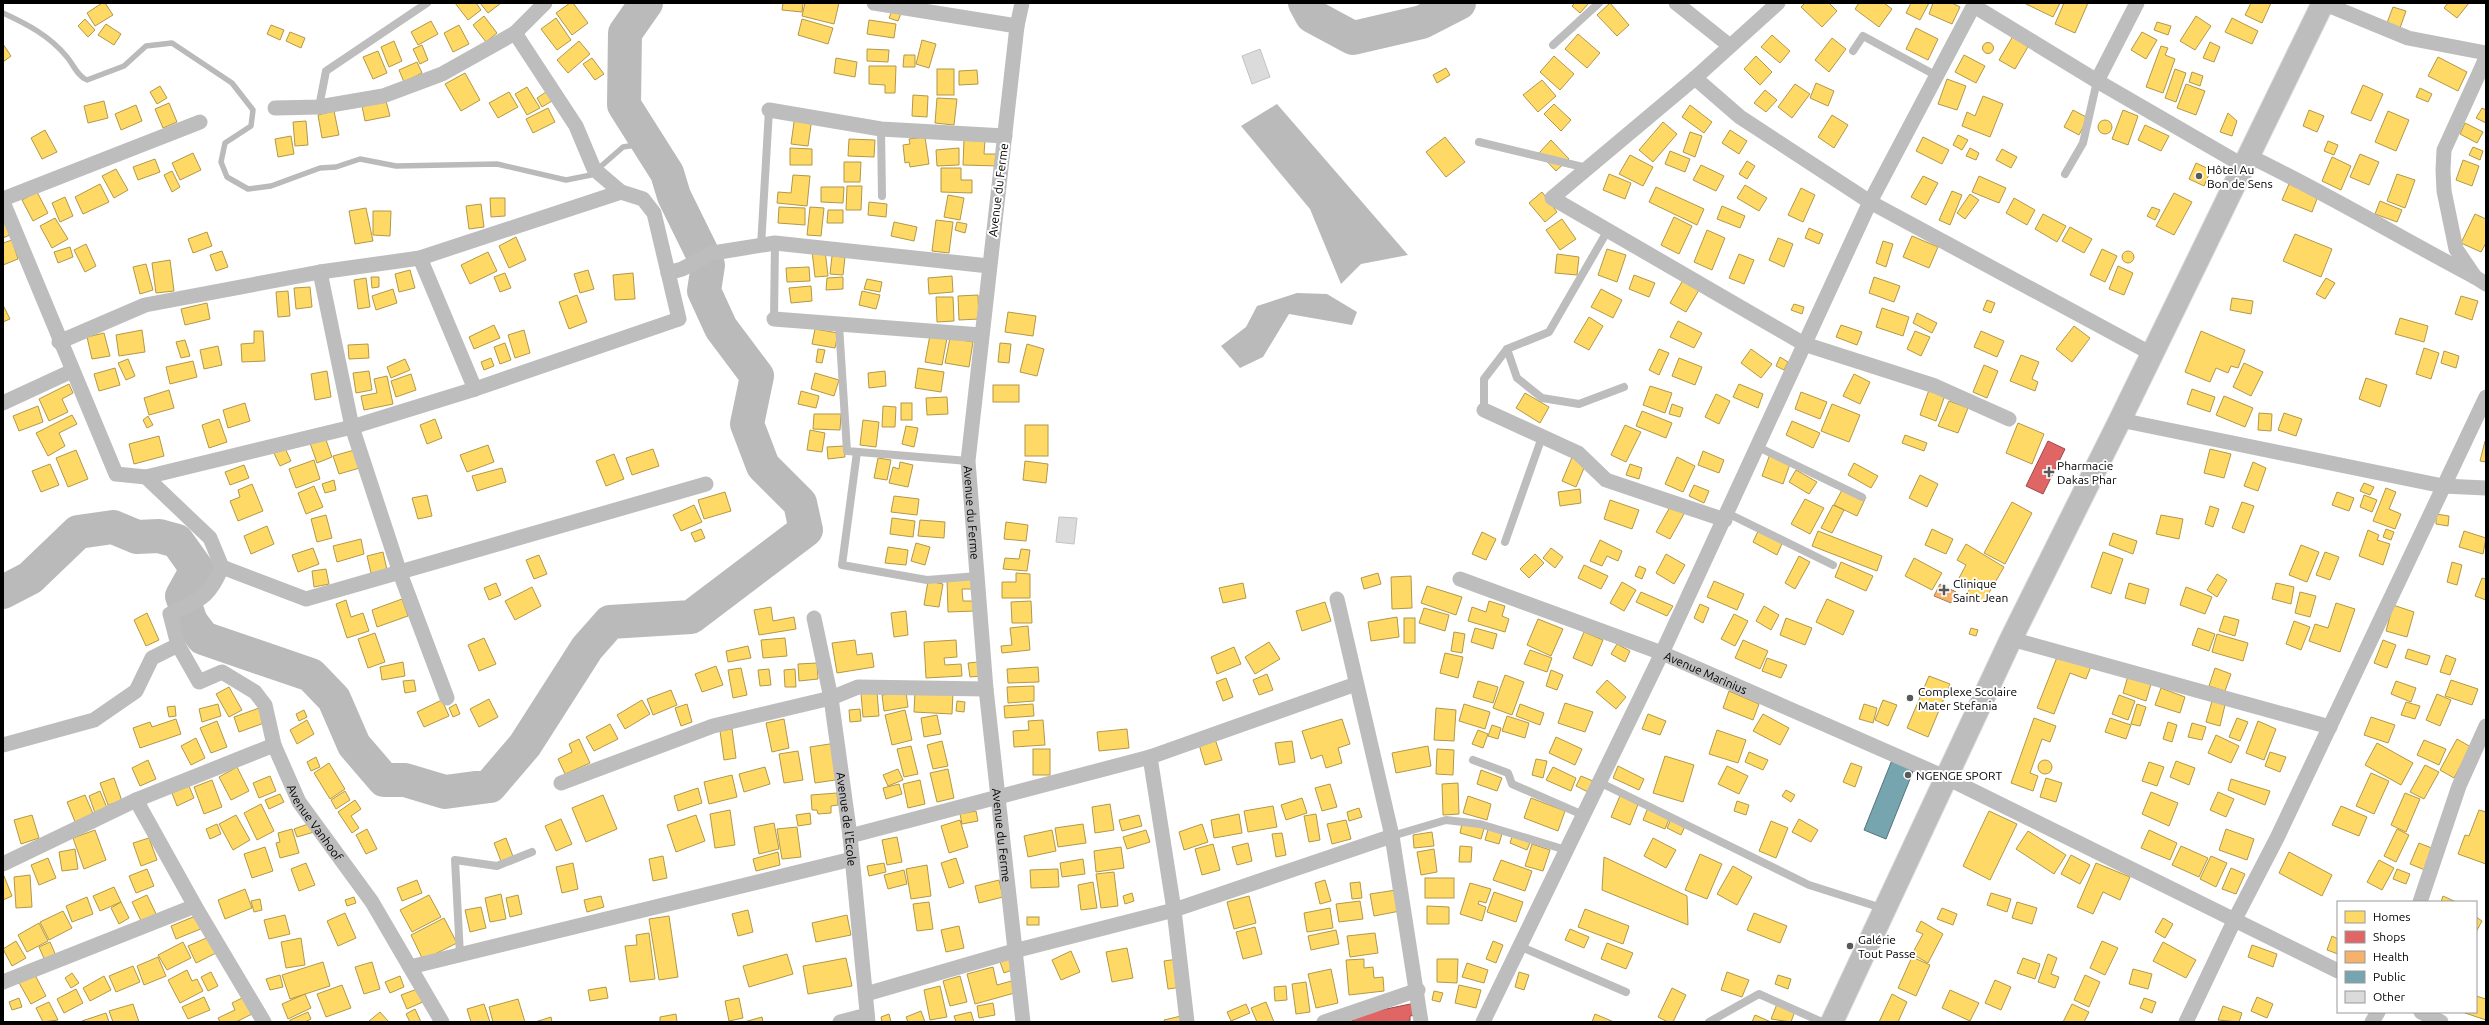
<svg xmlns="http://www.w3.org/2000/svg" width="2489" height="1025" font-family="Ubuntu,sans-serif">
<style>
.water{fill:#bababa}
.homes{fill:#ffd966;stroke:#b29847}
.shops{fill:#e06666;stroke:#9d4747}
.health{fill:#f6b26b;stroke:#ac7d4b}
.public{fill:#76a5af;stroke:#53747a}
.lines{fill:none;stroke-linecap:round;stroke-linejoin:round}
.stream{stroke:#bababa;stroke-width:5.5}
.river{stroke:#bababa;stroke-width:34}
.building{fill:#dbdbdb;stroke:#c3c3c3}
.primary-casing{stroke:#dbdbdb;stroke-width:24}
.lane{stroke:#bdbdbd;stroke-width:8}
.street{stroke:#bdbdbd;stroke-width:15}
.primary{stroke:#bdbdbd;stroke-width:22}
.poi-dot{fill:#595959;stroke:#fff;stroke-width:1.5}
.labels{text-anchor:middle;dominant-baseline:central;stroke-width:4;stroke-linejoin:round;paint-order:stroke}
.poi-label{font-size:12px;fill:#000;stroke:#fff;text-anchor:start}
.street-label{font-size:12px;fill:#000;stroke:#fff}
</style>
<rect width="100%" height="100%" fill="#fff"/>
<!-- water -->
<g class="water">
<polygon points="1277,104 1408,255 1361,264 1341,284 1310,209 1241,126"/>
<polygon points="1297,293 1327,294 1357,312 1352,325 1289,314 1263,357 1240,368 1221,346 1246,327 1257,306"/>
</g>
<!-- homes -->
<g class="homes">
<polygon points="102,3 105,3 113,15 95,26 87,13"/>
<polygon points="455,3 476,3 481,10 468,20"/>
<polygon points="480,3 501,3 488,13"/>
<polygon points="570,3 573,3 588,23 572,35 556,13"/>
<polygon points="783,3 803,3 802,12 782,10"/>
<polygon points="805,3 839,3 834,24 802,16"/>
<polygon points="1575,3 1589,3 1580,13 1572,6"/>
<polygon points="1610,3 1629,25 1617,36 1597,15"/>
<polygon points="1805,3 1829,3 1837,11 1822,27 1801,7"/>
<polygon points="1859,3 1884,3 1892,9 1879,27 1855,9"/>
<polygon points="1911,3 1929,3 1920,20 1906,13"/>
<polygon points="1933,3 1952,3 1960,7 1952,24 1929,14"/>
<polygon points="2024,3 2060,3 2053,17"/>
<polygon points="2064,3 2088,3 2075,33 2055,24"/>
<polygon points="2251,3 2271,3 2262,23 2245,15"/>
<polygon points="2448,3 2469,3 2457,18 2444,8"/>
<polygon points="2393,7 2406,11 2400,28 2387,23"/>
<polygon points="893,8 902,11 898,21 889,18"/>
<polygon points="484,16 497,33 486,42 473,25"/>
<polygon points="2196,16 2211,26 2195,50 2180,41"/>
<polygon points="556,18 571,40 557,50 541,29"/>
<polygon points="2232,18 2258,31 2252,44 2225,32"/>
<polygon points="85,19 95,30 88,37 78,26"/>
<polygon points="802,19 833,28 828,44 798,35"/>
<polygon points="869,20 896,24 894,38 867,34"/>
<polygon points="431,21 438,34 418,45 411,32"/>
<polygon points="2157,22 2171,26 2168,35 2154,30"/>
<polygon points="106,24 121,34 114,45 98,35"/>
<polygon points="271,25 284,30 280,40 267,34"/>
<polygon points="459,25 469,44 453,52 444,33"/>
<polygon points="1916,28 1938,39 1928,60 1906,49"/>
<polygon points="290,32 305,38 301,48 286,41"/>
<polygon points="2142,32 2157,40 2146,59 2131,50"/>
<polygon points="1578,34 1600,53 1587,68 1565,49"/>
<polygon points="1772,35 1790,51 1780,63 1761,47"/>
<polygon points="2013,36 2029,45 2015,69 1999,60"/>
<polygon points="1832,38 1846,49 1829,72 1815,60"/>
<polygon points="922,40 936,44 929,68 916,64"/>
<polygon points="394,41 402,61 389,67 381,47"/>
<polygon points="579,41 590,54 568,73 557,60"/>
<polygon points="2210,42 2220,47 2214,62 2203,58"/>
<circle cx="1988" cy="48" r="5.5"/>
<polygon points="3,44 11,56 3,62"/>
<polygon points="422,45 428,60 420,64 413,49"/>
<polygon points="2161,46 2168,48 2165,55 2175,59 2163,93 2146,87"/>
<polygon points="867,49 889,50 888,62 867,61"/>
<polygon points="378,51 387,73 373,79 363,57"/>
<polygon points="904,55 915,55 915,67 903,67"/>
<polygon points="1964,55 1985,66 1976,83 1955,72"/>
<polygon points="1554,56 1574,74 1560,90 1540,72"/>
<polygon points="1756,56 1772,72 1760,85 1744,69"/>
<polygon points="2438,57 2467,72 2458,91 2428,76"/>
<polygon points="592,58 604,74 595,80 583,64"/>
<polygon points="836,58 857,62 855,77 834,73"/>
<polygon points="417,62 422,73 404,82 399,70"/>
<polygon points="869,66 896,66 895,93 885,93 885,85 869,84"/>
<polygon points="1446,68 1450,75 1437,83 1433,75"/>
<rect x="937" y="69" width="17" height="26"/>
<polygon points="2175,69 2186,73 2176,102 2165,98"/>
<polygon points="977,70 978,84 959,85 959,71"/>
<polygon points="2192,72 2203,76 2200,86 2189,82"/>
<polygon points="465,73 480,100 461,111 445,84"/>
<polygon points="1947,79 1966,86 1957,110 1938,104"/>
<polygon points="1542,80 1556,96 1538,112 1523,95"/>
<polygon points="1816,83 1834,91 1828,106 1810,98"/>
<polygon points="1795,84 1810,94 1792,118 1778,107"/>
<polygon points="2186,84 2205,91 2196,115 2177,108"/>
<polygon points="2363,85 2383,94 2371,121 2351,113"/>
<polygon points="160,86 167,98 157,104 150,92"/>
<polygon points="527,87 540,108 527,115 515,94"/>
<polygon points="2420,88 2432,94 2428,102 2416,97"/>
<polygon points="549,90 555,99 542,107 537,98"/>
<polygon points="1765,90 1777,100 1766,112 1754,103"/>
<polygon points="509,92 518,107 498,118 489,103"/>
<polygon points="913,95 928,96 927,117 912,116"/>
<polygon points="1983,96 2003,104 1990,137 1962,126 1967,112 1975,116"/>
<polygon points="937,98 957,99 954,125 935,123"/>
<polygon points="104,101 108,118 88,123 84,106"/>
<polygon points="386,101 390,116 365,121 362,106"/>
<polygon points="169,103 177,122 163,128 155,109"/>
<polygon points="1554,104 1571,120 1561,131 1544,114"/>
<polygon points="136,105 142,121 121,130 115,114"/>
<polygon points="1690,105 1712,122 1704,133 1682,117"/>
<polygon points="548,108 555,122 533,133 526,119"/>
<polygon points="2482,108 2486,110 2486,123 2476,118"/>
<polygon points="2073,110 2088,118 2079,135 2064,127"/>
<polygon points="2123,110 2138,116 2128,145 2112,139"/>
<polygon points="2309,110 2324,116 2317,132 2303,126"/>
<polygon points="334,111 339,135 322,138 318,115"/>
<polygon points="2388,111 2409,120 2396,151 2375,142"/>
<polygon points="2228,113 2237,121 2232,136 2220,132"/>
<polygon points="795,115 812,118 808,146 791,144"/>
<polygon points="1832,115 1848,125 1834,148 1818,137"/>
<circle cx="2105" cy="127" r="7"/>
<polygon points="306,121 308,145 295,146 293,122"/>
<polygon points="1663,122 1677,134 1653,162 1639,150"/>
<polygon points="2465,123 2483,132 2477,143 2460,134"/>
<polygon points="2145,125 2169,136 2161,151 2138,140"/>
<polygon points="45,130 57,152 42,159 31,138"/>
<polygon points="1730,130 1747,141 1739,154 1722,143"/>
<polygon points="1690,132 1702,136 1695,157 1683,152"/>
<polygon points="1958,135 1968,140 1962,150 1953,145"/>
<polygon points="291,136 294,154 278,157 275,139"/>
<polygon points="925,137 929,164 910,167 909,162 905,163 903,145 910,144 909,139"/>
<polygon points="1445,137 1465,162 1446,177 1426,152"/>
<polygon points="1923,137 1949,150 1942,164 1916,151"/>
<polygon points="849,139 875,140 874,157 848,156"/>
<polygon points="964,139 985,140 984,154 999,154 998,166 963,165"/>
<polygon points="1551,140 1569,159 1556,171 1539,153"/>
<polygon points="2328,141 2338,145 2334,155 2324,151"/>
<polygon points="2473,147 2483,151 2480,160 2469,155"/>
<polygon points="790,148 812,149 812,165 790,165"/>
<polygon points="959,148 959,165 937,166 936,150"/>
<polygon points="1970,148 1979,153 1976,160 1966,156"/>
<polygon points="2002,149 2017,157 2011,168 1996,160"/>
<polygon points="1670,151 1690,159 1685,172 1665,164"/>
<polygon points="193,153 201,170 180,180 172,163"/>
<polygon points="2360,154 2379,162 2369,185 2350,177"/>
<polygon points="1630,155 1653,167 1643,186 1619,174"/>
<polygon points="2332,157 2351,166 2341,190 2322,181"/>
<polygon points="155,159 160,172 138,180 133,167"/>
<polygon points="2463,160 2479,166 2472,186 2456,180"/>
<polygon points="1747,161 1755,166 1747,179 1739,174"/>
<polygon points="844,162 861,162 860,182 844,182"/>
<polygon points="2196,163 2211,170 2204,186 2189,179"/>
<polygon points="1701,165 1724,176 1716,191 1693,180"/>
<polygon points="941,168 961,168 961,180 972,180 972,193 941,192"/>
<polygon points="116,169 128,190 114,198 102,176"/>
<polygon points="172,171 180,187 172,192 164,175"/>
<polygon points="1609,174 1631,183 1625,199 1603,190"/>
<polygon points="2397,174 2415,180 2405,208 2387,201"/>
<polygon points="793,175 810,176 807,206 777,203 778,192 791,193"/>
<polygon points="1923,176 1938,183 1926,205 1911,197"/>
<polygon points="1979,176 2006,188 1999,203 1972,192"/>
<polygon points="100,184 109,202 83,214 75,197"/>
<polygon points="2289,184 2318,196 2312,212 2282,200"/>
<polygon points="1745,185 1767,198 1759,211 1737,198"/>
<polygon points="847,186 862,186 861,210 846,210"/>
<polygon points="821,187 844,187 843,203 821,202"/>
<polygon points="1656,187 1704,209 1697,225 1649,202"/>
<polygon points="1801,188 1815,195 1803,222 1788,215"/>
<polygon points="1952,191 1962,195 1950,225 1939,220"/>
<polygon points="37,192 48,213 33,221 22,200"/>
<polygon points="1542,192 1557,212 1545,222 1529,203"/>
<polygon points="2174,193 2192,202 2174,235 2156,226"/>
<polygon points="1970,194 1979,200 1965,219 1957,213"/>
<polygon points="948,195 964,198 960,220 944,217"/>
<polygon points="65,197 73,216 60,222 52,203"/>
<polygon points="490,198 505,198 505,216 491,217"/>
<polygon points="2014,198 2035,210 2027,225 2006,213"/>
<polygon points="2380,201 2402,210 2397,222 2375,214"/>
<polygon points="869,202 887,204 886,217 868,215"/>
<polygon points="481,204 484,227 469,229 466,206"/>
<polygon points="1722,206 1745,216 1740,228 1717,219"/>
<polygon points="779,207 805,208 805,225 778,223"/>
<polygon points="810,207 824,208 821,236 807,235"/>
<polygon points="2152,207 2160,210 2155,220 2147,216"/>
<polygon points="366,208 373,241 355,244 349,211"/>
<polygon points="828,210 843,210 843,223 827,223"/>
<polygon points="373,211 391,211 390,236 373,235"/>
<polygon points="3,214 12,234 3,238"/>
<polygon points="2043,214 2066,226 2057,242 2035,229"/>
<polygon points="2475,214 2486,219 2486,243 2481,252 2461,243"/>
<polygon points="1674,217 1692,226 1679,254 1661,245"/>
<polygon points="55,218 68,239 52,248 40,226"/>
<polygon points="1562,219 1576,239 1560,250 1546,230"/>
<polygon points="936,220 953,222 949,253 932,251"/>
<polygon points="894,222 917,227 914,241 891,236"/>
<polygon points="957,222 967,224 965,233 955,230"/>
<polygon points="2070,227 2092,239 2084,253 2062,241"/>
<polygon points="1809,228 1823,234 1819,244 1805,238"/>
<polygon points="1707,230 1725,238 1712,270 1694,262"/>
<polygon points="207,232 212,246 193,253 188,239"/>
<polygon points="2295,234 2332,249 2321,277 2283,261"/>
<polygon points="1912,236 1938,247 1929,268 1903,257"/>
<polygon points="516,237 526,260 509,268 499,246"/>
<polygon points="1778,238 1793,244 1784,267 1769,260"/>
<polygon points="12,240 18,259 3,265 3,243"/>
<polygon points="1883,241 1893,244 1886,267 1876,263"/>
<polygon points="86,244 96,266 85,272 74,250"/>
<polygon points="70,247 73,257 58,263 54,252"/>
<polygon points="1607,249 1626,255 1617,282 1598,275"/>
<polygon points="2102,249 2117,256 2105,282 2090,275"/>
<polygon points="825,250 828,276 815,277 812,251"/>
<circle cx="2128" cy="257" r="6"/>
<polygon points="222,251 228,267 216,271 210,255"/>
<polygon points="488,252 497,271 470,284 461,265"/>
<polygon points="1557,254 1579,257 1577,275 1555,273"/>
<polygon points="1739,254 1754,260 1744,284 1729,278"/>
<polygon points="832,256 845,257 843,275 830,274"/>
<polygon points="170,260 174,291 156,293 152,263"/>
<polygon points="146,264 153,290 140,294 133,267"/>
<polygon points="2118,266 2133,273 2124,295 2109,289"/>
<polygon points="809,267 810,281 787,282 786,268"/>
<polygon points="410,270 415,288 399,292 395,274"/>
<polygon points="588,270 594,289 580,293 574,274"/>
<polygon points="505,273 511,288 500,292 494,277"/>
<polygon points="633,273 635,299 615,300 613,275"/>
<polygon points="1634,275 1655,283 1649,297 1629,289"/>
<polygon points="952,276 953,292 929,294 928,278"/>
<polygon points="371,277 379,277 379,287 372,288"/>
<polygon points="843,277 843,289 826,290 827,278"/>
<polygon points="1874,277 1900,286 1894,302 1869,293"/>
<polygon points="366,278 370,307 358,309 354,280"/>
<polygon points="2326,278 2335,283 2325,299 2316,294"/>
<polygon points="867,279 882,282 880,292 864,289"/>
<polygon points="1683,280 1699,290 1686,312 1670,303"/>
<polygon points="811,286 812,301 791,303 789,288"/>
<polygon points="310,287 312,307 296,309 294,288"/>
<polygon points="393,289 397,303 376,310 372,296"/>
<polygon points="1601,289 1622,300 1613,318 1591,307"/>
<polygon points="288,291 290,316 278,317 276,292"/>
<polygon points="862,291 880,295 876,309 859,305"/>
<polygon points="577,295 587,322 569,329 559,302"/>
<polygon points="978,295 979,319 959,320 958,296"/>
<polygon points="2461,296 2478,301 2472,320 2455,314"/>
<polygon points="936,297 953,297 954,321 937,322"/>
<polygon points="2232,298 2253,301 2251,314 2230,310"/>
<polygon points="1987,300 1995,303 1991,313 1983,310"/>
<polygon points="207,303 210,319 185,325 181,309"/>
<polygon points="1794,304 1804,307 1802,314 1791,310"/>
<polygon points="3,305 10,319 3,322"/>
<polygon points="1882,308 1909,317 1903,336 1876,327"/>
<polygon points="1008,312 1036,316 1033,336 1005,332"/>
<polygon points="1917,313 1937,323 1932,333 1913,323"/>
<polygon points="1589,317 1603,326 1589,350 1574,342"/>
<polygon points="2400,318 2428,326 2424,342 2395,334"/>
<polygon points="1678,321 1702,333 1694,348 1670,337"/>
<polygon points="494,325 500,338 474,349 469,337"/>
<polygon points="1841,325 1862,332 1857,345 1836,337"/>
<polygon points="2074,326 2090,338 2072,362 2056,349"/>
<polygon points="815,329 838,333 835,348 812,344"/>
<polygon points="142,330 145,352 119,356 116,335"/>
<polygon points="524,330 530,353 515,358 508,335"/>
<polygon points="254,331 263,331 265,361 242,362 241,344 254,343"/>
<polygon points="1915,331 1930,337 1921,356 1907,349"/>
<polygon points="1981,331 2004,341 1997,357 1974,347"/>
<polygon points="2201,331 2245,350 2238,368 2231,366 2228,373 2216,368 2210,382 2185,372"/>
<polygon points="104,333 110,356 92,359 87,337"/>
<polygon points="930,335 947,338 942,365 925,362"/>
<polygon points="950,338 973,342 969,367 945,363"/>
<polygon points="185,340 190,356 181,358 176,342"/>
<polygon points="505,343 511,360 500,364 494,347"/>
<polygon points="1000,343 1011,344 1009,363 998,362"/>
<polygon points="368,344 369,358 349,359 348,345"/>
<polygon points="1027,344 1044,349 1037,376 1020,372"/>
<polygon points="218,346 222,365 204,369 200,350"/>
<polygon points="2424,348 2439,353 2431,379 2416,374"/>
<polygon points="818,349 825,350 822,363 816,362"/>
<polygon points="1659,349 1669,353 1659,375 1649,370"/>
<polygon points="1751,349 1772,364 1761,378 1741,363"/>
<polygon points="2444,351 2459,356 2456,368 2441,363"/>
<polygon points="2021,355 2039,362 2032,379 2038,382 2035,391 2010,381"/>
<polygon points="1780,357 1788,362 1784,370 1776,366"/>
<polygon points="491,358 494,366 484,370 481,362"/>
<polygon points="1679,358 1702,367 1695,385 1672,376"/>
<polygon points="128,359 135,376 126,380 118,363"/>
<polygon points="405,359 410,370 391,378 387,367"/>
<polygon points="193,361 197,377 170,384 166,367"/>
<polygon points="2244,363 2263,372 2251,396 2233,387"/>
<polygon points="1984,365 1998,371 1987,398 1973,392"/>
<polygon points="115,368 120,385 99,391 94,374"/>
<polygon points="918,368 944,372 941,392 915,388"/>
<polygon points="327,371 331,397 315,400 311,374"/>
<polygon points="369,371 372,390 356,393 353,373"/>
<polygon points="885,371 886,386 869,388 868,373"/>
<polygon points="815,373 839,380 834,396 811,389"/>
<polygon points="411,374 416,390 396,397 391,381"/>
<polygon points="1854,374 1870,382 1860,404 1843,396"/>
<polygon points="387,376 393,404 364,410 361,396 377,393 374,379"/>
<polygon points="2366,378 2387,385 2380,407 2359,399"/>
<polygon points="69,384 73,393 62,399 68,412 49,421 39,399"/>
<polygon points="1739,384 1763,394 1758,408 1733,397"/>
<rect x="993" y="385" width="26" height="17"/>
<polygon points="1650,386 1672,393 1665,413 1643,405"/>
<polygon points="2192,389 2215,397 2210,412 2187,404"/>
<polygon points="169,390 174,408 149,415 144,398"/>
<polygon points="1929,390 1945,395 1936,421 1920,415"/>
<polygon points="801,391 819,396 816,408 798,404"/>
<polygon points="1801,392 1827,402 1820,419 1795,409"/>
<polygon points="1525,393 1549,407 1540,423 1516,408"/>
<polygon points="1716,394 1730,401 1719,424 1705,417"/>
<polygon points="2224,396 2253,408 2245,427 2216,415"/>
<polygon points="947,397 948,414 927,415 926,398"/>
<polygon points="1949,401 1968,408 1958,433 1938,426"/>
<polygon points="245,403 250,421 228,428 223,410"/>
<rect x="901" y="403" width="11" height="17"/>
<polygon points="1672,404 1683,408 1680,417 1669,414"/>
<polygon points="1832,404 1860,415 1849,442 1821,431"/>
<polygon points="38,406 43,422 19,431 13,416"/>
<polygon points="883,406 896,407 895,427 882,427"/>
<polygon points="1642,411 1672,423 1666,438 1636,426"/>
<polygon points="2259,413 2272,414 2271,431 2258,430"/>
<polygon points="2284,413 2302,419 2296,436 2278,430"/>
<polygon points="814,414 841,414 840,430 813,429"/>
<polygon points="72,415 77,424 59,433 65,446 48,456 36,433"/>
<polygon points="148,416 153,425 147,428 143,420"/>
<polygon points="219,419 227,442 209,448 202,425"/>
<polygon points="435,419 442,438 427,444 420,425"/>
<polygon points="863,420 879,422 876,447 860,445"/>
<polygon points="1792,421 1820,433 1813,448 1786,435"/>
<polygon points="2018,423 2044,434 2032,464 2006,453"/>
<rect x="1025" y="425" width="23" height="31"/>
<polygon points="1625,425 1641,432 1626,462 1611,455"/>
<polygon points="906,426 918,428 914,447 902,444"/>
<polygon points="810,430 825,433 822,452 807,450"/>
<polygon points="1905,435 1927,443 1924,451 1902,443"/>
<polygon points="159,436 164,456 134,464 129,444"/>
<polygon points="325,437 332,457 317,463 310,443"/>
<polygon points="2485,441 2486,441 2486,462 2480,461"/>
<polygon points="488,445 494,462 467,472 460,455"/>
<polygon points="284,446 291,461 280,466 273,451"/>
<polygon points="844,446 845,457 828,459 827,447"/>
<polygon points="358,449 363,467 339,474 333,456"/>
<polygon points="653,449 659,466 632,475 626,458"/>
<polygon points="2210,449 2231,454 2224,478 2204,473"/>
<polygon points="76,450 88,479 68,487 56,458"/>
<polygon points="1703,451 1724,460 1719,473 1698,465"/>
<polygon points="614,454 624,479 606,486 596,461"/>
<polygon points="1770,454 1791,461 1783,484 1762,476"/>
<polygon points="1573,455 1587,461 1576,487 1562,481"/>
<polygon points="1677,457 1695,466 1683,492 1665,484"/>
<polygon points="878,458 891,460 887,480 874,478"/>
<polygon points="314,460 320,479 296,488 289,469"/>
<polygon points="1025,461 1048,464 1046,483 1023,480"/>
<polygon points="900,462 913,465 908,487 889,483 893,467 899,469"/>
<polygon points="2253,462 2266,468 2258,491 2244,486"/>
<polygon points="1854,463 1878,476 1871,488 1848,475"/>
<polygon points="50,464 59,485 41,492 32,471"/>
<polygon points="1630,464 1642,468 1639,479 1626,475"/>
<polygon points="244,465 249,478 230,485 225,472"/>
<polygon points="502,468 506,482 477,491 472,476"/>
<polygon points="1796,470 1817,482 1809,494 1789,482"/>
<polygon points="1920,475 1938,484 1927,507 1909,498"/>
<polygon points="334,480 336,490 325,493 322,484"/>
<polygon points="2364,483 2374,487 2370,495 2360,491"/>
<polygon points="252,484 263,511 238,521 230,501 240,497 238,490"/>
<polygon points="1694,485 1709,491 1704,503 1689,496"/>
<polygon points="314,486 323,507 306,514 298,493"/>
<polygon points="1844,486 1866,497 1857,516 1834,505"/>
<polygon points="2386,488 2396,492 2389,509 2401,514 2395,529 2373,521"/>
<polygon points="1580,489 1581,503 1560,506 1558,492"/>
<polygon points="725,492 731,511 704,519 698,500"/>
<polygon points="2337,492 2354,498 2349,511 2332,505"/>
<polygon points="427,495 432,516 418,519 412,498"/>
<polygon points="2364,495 2377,500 2372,512 2360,507"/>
<polygon points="894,496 919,499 917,515 891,512"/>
<polygon points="1805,499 1824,508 1810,534 1791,524"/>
<polygon points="1610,500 1639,510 1632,529 1604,519"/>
<polygon points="2012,502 2032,513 2005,564 1984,553"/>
<polygon points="2242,502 2254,506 2244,533 2232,528"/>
<polygon points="694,505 702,522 681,531 673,515"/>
<polygon points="1671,505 1685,512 1670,539 1656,532"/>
<polygon points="1833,505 1844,510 1832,533 1821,528"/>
<polygon points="2210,506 2219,509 2213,527 2205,524"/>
<polygon points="2436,514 2449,516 2448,526 2436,524"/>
<polygon points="326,515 332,538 317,542 311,519"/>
<polygon points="2161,515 2183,519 2179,539 2156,534"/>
<polygon points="892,518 915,521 913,537 890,534"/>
<polygon points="920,520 945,522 944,538 918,536"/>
<polygon points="1006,522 1028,525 1026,541 1004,539"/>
<polygon points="267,526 274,544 251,554 244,536"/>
<polygon points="1760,527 1784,539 1777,555 1753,542"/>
<polygon points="701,529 705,538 695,542 691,533"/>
<polygon points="1932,529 1953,539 1946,554 1925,545"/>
<polygon points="2386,529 2394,532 2391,540 2383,537"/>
<polygon points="2368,530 2379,535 2377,540 2390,544 2383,565 2359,556"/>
<polygon points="1818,531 1882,556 1877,571 1812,546"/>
<polygon points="2464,531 2486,538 2483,554 2459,547"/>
<polygon points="1482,532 1496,539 1486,560 1472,554"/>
<polygon points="2113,533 2137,541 2133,554 2109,545"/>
<polygon points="361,539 364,554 337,562 333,546"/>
<polygon points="1600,540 1622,551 1618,561 1607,556 1602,566 1590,561"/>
<polygon points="916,543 930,547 925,565 911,561"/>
<polygon points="1966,544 2004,567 1983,603 1967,594 1972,585 1959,578 1966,565 1957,560"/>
<polygon points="2301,545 2319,552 2307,582 2289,575"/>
<polygon points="888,547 908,550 906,565 885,563"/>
<polygon points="313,548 319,564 298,572 292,555"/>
<polygon points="1551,548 1563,557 1555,568 1543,558"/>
<polygon points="1021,549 1030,550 1027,571 1003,569 1005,558 1019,559"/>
<polygon points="383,552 387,570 371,573 367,556"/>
<polygon points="2103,552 2123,559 2111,594 2091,587"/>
<polygon points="2325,552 2339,557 2330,580 2316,575"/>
<polygon points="1535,554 1544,563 1529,578 1520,569"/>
<polygon points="1666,554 1685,565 1674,584 1656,573"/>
<polygon points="539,555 547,574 534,579 526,560"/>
<polygon points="1799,556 1810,562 1795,589 1785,583"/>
<polygon points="1914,558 1942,573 1932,590 1905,576"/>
<polygon points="1841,562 1873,576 1866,591 1835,577"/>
<polygon points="2452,562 2462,565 2457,585 2447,582"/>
<polygon points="1584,565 1608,576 1601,589 1578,578"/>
<polygon points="1639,566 1646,569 1642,579 1635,576"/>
<polygon points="326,569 329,584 314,587 312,571"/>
<polygon points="1016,573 1030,574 1030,598 1002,598 1002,582 1016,582"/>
<polygon points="1378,573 1381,584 1364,589 1361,578"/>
<polygon points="2217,574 2227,580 2217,597 2207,590"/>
<polygon points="1411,576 1412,608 1392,609 1391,577"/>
<polygon points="2482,578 2486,579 2486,600 2475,596"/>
<polygon points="971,579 972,589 962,589 963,601 975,601 975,611 948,612 947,580"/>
<polygon points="928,581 943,584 939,607 924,605"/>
<polygon points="1714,581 1744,594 1737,610 1707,597"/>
<polygon points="1622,582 1636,590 1624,611 1610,603"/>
<polygon points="496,583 501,595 489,600 484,588"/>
<polygon points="1243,583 1246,598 1223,603 1219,588"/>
<polygon points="2129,583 2149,589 2145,604 2125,598"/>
<polygon points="2276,583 2294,587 2291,604 2272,599"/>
<polygon points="1427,586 1462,597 1456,615 1421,603"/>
<polygon points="532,587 541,606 515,620 505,601"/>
<polygon points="2186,587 2212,597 2205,614 2180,605"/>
<polygon points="1641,592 1673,606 1667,616 1636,602"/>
<polygon points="2300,592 2316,596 2310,617 2295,613"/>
<polygon points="402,599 408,616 377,627 372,610"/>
<polygon points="1827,599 1854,611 1843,635 1816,622"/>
<polygon points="346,600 351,617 363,613 369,631 347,638 336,604"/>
<polygon points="1031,601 1032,623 1012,623 1011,602"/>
<polygon points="1489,601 1505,606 1502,616 1509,619 1505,632 1468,621 1472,607 1486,612"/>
<polygon points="1325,602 1331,621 1302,631 1296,611"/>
<polygon points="2336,603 2355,609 2340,652 2309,641 2315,624 2328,628"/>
<polygon points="1700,604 1709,608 1703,623 1694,618"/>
<polygon points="2393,605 2414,612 2407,637 2386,631"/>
<polygon points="1764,606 1779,615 1771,630 1756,621"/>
<polygon points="771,607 773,621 794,617 796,629 759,635 754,610"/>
<polygon points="1424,608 1449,615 1445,631 1419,623"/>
<polygon points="906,611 908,635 894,637 891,613"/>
<polygon points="147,613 159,640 146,646 134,620"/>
<polygon points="1734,614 1748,621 1735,646 1721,639"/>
<polygon points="2224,616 2239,620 2235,636 2219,631"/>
<polygon points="1397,617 1399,637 1371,641 1368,622"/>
<rect x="1404" y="618" width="11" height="25"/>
<polygon points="1786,618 1812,628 1805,645 1780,635"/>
<polygon points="1538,619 1563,629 1551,656 1527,645"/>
<polygon points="2294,621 2310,627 2301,650 2286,644"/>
<polygon points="1028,626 1030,650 1002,653 1001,646 1012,645 1010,628"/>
<polygon points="1475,628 1497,634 1493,649 1471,642"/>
<polygon points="1971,628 1978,630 1976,636 1969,634"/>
<polygon points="2198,628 2215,634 2209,651 2192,645"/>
<polygon points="1454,632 1465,634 1462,653 1451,651"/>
<polygon points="1584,632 1603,640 1592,666 1573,658"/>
<polygon points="375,633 385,662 368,668 358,639"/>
<polygon points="2217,634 2248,643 2243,661 2212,652"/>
<polygon points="484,638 496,664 479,671 468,645"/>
<polygon points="785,638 787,656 763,658 761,640"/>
<polygon points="855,640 857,655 872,653 874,667 837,673 832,643"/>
<polygon points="956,640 957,657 944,658 945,665 961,664 962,676 926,678 924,642"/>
<polygon points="1743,640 1768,651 1760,669 1735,658"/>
<polygon points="2383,640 2396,645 2387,668 2374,663"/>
<polygon points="1269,642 1280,659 1255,674 1245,657"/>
<polygon points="1617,644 1630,651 1625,662 1611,654"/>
<polygon points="748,646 751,658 728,662 726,651"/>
<polygon points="1234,647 1241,664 1217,674 1211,657"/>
<polygon points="2408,649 2430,656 2427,665 2405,658"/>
<polygon points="1530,650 1552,658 1547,672 1524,664"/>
<polygon points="2059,652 2092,664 2086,679 2070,673 2054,714 2037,708"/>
<polygon points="1445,653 1463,657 1458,678 1440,673"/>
<polygon points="2446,655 2456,659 2450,675 2440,672"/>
<polygon points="1767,658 1787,665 1781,678 1762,671"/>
<polygon points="403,662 405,676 382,680 380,667"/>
<polygon points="979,662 981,676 970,677 968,663"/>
<polygon points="817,663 818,679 799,681 798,664"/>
<polygon points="716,666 723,685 702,692 695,674"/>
<polygon points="1038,667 1039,682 1008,683 1007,669"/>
<polygon points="741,668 747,695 733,698 728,670"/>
<polygon points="2215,668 2231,674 2225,691 2209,686"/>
<polygon points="769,669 771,685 760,686 758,670"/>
<polygon points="795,669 796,687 785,687 784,670"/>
<polygon points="1551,670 1563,675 1557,690 1546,686"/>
<polygon points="1267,674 1273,690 1259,695 1253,680"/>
<polygon points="1505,675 1524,682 1512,715 1493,708"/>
<polygon points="1929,676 1950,684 1928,737 1907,728"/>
<polygon points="2128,676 2151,684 2146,701 2123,693"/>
<polygon points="1226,678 1233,697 1223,701 1216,682"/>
<polygon points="414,680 416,691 405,693 403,681"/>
<polygon points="1607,680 1626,697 1616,709 1596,692"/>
<polygon points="2451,680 2478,689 2472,705 2445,696"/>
<polygon points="1478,681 1498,687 1493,703 1473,697"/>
<polygon points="2396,681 2416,688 2411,702 2391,694"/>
<polygon points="1034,686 1034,701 1008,703 1007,687"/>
<polygon points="229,687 242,710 229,717 216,694"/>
<polygon points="2161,688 2185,697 2180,713 2155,705"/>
<polygon points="671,690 677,705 653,715 647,699"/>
<polygon points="915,691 953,693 952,714 914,712"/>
<polygon points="1729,691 1759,704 1753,720 1723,708"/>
<polygon points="877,692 879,716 863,717 861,693"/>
<polygon points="906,692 908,707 884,711 882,695"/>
<polygon points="2437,694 2451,700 2440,726 2426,720"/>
<polygon points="2119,695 2135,701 2128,720 2112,714"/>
<polygon points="489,699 498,717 479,727 470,709"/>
<polygon points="442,700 449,716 424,727 417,712"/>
<polygon points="642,700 650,714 625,729 617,715"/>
<polygon points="1883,700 1897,705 1888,726 1875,720"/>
<polygon points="957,701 965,702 964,712 956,711"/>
<polygon points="2212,701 2225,705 2220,726 2206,722"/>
<polygon points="2406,702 2420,706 2415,719 2401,715"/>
<polygon points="1565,703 1593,712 1585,732 1558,723"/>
<polygon points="218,704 221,716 202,722 199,709"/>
<polygon points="456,704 460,714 453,717 449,708"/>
<polygon points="687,704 692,722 681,726 675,708"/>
<polygon points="1033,704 1034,716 1005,718 1004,706"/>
<polygon points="1464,704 1490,712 1485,729 1459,721"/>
<polygon points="1520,704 1544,713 1540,725 1516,716"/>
<polygon points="1864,704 1877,708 1873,723 1859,719"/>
<polygon points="2137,704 2146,707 2140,726 2131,724"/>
<polygon points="175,706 176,716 169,717 167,707"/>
<polygon points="262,707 267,722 239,732 234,717"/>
<polygon points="1436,708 1456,710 1454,741 1434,740"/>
<polygon points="860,709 861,721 850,722 849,710"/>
<polygon points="304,710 307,717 299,721 296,714"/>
<polygon points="905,710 912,740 892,745 885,715"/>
<polygon points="1648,714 1666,721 1660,735 1642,729"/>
<polygon points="1763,714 1789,728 1780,745 1753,731"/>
<polygon points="937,715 941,734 924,737 921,718"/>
<polygon points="1507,716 1529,723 1525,738 1502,731"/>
<polygon points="2371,717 2395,725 2388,743 2364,735"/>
<polygon points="2034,718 2056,726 2050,742 2042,739 2030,773 2038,776 2033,791 2011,783"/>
<polygon points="2110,718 2131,725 2126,739 2105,732"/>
<polygon points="2237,718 2248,722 2240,741 2229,737"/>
<polygon points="176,719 181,734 140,748 133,728 150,722 152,727"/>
<polygon points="784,719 789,748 772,752 766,723"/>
<polygon points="1342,719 1350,744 1338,748 1342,763 1326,768 1322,755 1311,759 1302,731"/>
<polygon points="307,720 314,734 297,744 290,730"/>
<polygon points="1043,720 1045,745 1014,747 1013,731 1029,730 1028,721"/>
<polygon points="217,721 227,747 211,753 200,728"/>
<polygon points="2258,721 2276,729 2264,760 2246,753"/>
<polygon points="2168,722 2177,725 2172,742 2163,739"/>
<polygon points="2192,723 2206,727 2202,740 2188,737"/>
<polygon points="610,724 618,739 594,751 586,737"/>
<polygon points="1492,725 1501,728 1498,739 1488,736"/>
<polygon points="732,729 736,758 724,760 720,731"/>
<polygon points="1127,729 1129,748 1099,751 1097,732"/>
<polygon points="1478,730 1488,734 1483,748 1472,744"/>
<polygon points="1717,730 1746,740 1738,763 1709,754"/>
<polygon points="2216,735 2239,746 2231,763 2208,753"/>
<polygon points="1214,736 1222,760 1205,765 1198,741"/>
<polygon points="1556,737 1582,749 1575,765 1549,753"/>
<polygon points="196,738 205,758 191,765 181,746"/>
<polygon points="579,739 590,763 565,774 558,759 572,752 569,744"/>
<polygon points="2457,739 2471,747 2454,778 2440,770"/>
<polygon points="2424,740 2446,749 2439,765 2417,755"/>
<polygon points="942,741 948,766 933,769 927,745"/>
<polygon points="1292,741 1295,762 1279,765 1275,743"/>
<polygon points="836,743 842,779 815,783 810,747"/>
<polygon points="2377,743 2413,763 2401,785 2365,765"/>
<polygon points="911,746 918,774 904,777 897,749"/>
<polygon points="1428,746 1431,766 1396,773 1392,753"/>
<rect x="1033" y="749" width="17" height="26"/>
<polygon points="1437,749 1454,750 1453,775 1436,774"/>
<polygon points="798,751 803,780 784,783 779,754"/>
<polygon points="1749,752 1768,760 1763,770 1745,762"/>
<polygon points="2270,752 2286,757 2280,772 2265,766"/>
<polygon points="1665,756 1694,765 1683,802 1653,793"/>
<polygon points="316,757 320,767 311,771 307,762"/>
<polygon points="1536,759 1547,761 1543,778 1532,775"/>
<polygon points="148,760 156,779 140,786 132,768"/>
<circle cx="2045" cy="767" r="7"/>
<polygon points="2176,761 2195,768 2189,785 2170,777"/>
<polygon points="2149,762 2164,767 2157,786 2142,781"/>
<polygon points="329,763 345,789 330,799 314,773"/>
<polygon points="1851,763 1862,767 1855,787 1843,782"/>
<polygon points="2425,765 2439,772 2424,799 2410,792"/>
<polygon points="1618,766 1644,779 1639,790 1613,778"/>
<polygon points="1727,766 1748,776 1739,794 1718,784"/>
<polygon points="237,767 249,791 231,800 219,777"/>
<polygon points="765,767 770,784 744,792 739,774"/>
<polygon points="1553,767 1576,778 1571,791 1546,780"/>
<polygon points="898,769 903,780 888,786 883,775"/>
<polygon points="948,769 954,798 937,802 930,773"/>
<polygon points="1481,770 1502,778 1497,791 1477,784"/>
<polygon points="2371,773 2389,781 2374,814 2356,806"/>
<polygon points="732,775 737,797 709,804 704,782"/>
<polygon points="270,776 276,791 259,798 253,783"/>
<polygon points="1581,776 1593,781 1588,792 1576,786"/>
<polygon points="114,778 122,801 108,805 100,783"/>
<polygon points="2046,778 2062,783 2056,802 2040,797"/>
<polygon points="2231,779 2270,791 2265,805 2228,790"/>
<polygon points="212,780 222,807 204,814 194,787"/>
<polygon points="920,780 925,804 908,808 903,784"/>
<polygon points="1458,783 1459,814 1443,815 1442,784"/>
<polygon points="899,784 902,794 886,799 883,788"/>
<polygon points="1330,784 1337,807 1322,811 1315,788"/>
<polygon points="189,786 194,798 177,806 172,793"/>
<polygon points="698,788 702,803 678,811 674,796"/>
<polygon points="1786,790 1795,795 1791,802 1782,796"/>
<polygon points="100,791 107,808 95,813 89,796"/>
<polygon points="345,791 350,800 336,809 331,800"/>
<polygon points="1622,791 1640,799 1630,825 1611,817"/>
<polygon points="2151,792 2178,803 2169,826 2142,814"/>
<polygon points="2218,792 2234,799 2226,817 2210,810"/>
<polygon points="837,793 838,805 831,806 831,813 818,814 817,810 812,810 811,795"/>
<polygon points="2405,793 2420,799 2406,832 2391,825"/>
<polygon points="280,794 284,802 269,809 265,800"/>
<polygon points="85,795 94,816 76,824 67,802"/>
<polygon points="603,795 617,829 586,842 572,808"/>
<polygon points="1468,796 1491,804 1487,820 1463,813"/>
<polygon points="1302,798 1307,813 1286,820 1281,805"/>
<polygon points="1531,798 1565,811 1558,831 1524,818"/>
<polygon points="355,800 361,809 351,816 359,828 352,833 338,812"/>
<polygon points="1737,801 1749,805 1746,815 1734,811"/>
<polygon points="261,804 274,831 257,840 244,813"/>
<polygon points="1110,804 1114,830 1095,833 1092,807"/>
<polygon points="1649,805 1671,814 1665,829 1643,820"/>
<polygon points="1273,806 1277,827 1248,832 1244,811"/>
<polygon points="2341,806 2367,817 2359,836 2332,825"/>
<polygon points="1359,808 1362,817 1349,821 1347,812"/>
<polygon points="730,810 735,845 715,848 710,814"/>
<polygon points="2479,810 2486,812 2486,864 2458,854 2465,835 2469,836"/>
<polygon points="976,811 978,821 962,824 960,814"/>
<polygon points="1989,811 2017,824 1990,880 1963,866"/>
<polygon points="810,813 811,824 798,826 796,815"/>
<polygon points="1239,814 1242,833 1214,838 1211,820"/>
<polygon points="1316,814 1320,840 1309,842 1304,816"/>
<polygon points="32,815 39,838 21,844 14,820"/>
<polygon points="236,815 250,840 233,850 219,824"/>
<polygon points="696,815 705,841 676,852 667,825"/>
<polygon points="1139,815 1142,826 1122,831 1119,820"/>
<polygon points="1672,817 1686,824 1681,835 1667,828"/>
<polygon points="561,819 572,844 556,851 545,826"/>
<polygon points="1463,819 1485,825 1481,839 1460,833"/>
<polygon points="1799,819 1818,830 1811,842 1792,832"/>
<polygon points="960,820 968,847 949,853 941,826"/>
<polygon points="1346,820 1351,839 1332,844 1327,824"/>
<polygon points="1771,821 1788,828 1776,858 1759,851"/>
<polygon points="311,823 314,832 297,837 294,829"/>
<polygon points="774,823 779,849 759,854 754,827"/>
<polygon points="217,824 221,834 210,839 206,829"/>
<polygon points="1083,824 1086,843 1058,847 1055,828"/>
<polygon points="1202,824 1208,842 1184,850 1179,832"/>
<polygon points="1489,826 1503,830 1499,844 1485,840"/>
<polygon points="797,827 801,857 782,859 777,829"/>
<polygon points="292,829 299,853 280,858 276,843 280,842 278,833"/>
<polygon points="367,829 377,849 366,854 356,835"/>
<polygon points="2226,829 2254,839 2247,860 2219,850"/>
<polygon points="2397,829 2409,835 2396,862 2384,856"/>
<polygon points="95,830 106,860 84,869 73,838"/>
<polygon points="1052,830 1056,851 1028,857 1024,836"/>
<polygon points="1146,830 1150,842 1127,849 1123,837"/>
<polygon points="2149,830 2177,843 2170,860 2141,848"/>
<polygon points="2028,831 2066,855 2054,874 2016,849"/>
<polygon points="1432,832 1434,846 1414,848 1413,835"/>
<polygon points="1282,833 1286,855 1276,857 1272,834"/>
<polygon points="1513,834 1531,840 1527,850 1510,843"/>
<polygon points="897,837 902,862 887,865 882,840"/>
<polygon points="149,838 157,860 141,866 133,843"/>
<polygon points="506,838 514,859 502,864 494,843"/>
<polygon points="1653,838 1676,850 1666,868 1644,856"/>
<polygon points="1248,843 1252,861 1237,865 1232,847"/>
<polygon points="2419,843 2434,849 2425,870 2410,864"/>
<polygon points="1213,844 1220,870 1202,875 1195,849"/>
<polygon points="1532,844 1550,850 1543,871 1525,866"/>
<polygon points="1460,846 1472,847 1471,862 1459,862"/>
<polygon points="2181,846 2208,858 2199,877 2172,865"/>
<polygon points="265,847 273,871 252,878 244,854"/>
<polygon points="1121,847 1124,868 1096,872 1094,851"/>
<polygon points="75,849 78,869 62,871 59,852"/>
<polygon points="1434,849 1437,872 1421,875 1417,852"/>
<polygon points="778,852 780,865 756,871 753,859"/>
<polygon points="2289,852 2332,875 2322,896 2279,873"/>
<polygon points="1700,854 1722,864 1707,899 1685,890"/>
<polygon points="2071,855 2090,865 2080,884 2061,874"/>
<polygon points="663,856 667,878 653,881 649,859"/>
<polygon points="2211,856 2227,863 2216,887 2200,879"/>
<polygon points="1604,857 1687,896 1688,925 1602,890"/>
<polygon points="48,858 56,878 39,885 31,865"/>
<polygon points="956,858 964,883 949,888 941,863"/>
<polygon points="1083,859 1085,874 1062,877 1060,863"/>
<polygon points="1501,860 1532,871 1525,891 1493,880"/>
<polygon points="2379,860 2394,868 2382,890 2367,882"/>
<polygon points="306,863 315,885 299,891 291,869"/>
<polygon points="573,863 578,889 562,893 556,867"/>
<polygon points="884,863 886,872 869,876 867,866"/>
<polygon points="2096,863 2130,877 2120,900 2103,892 2093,914 2077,907"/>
<polygon points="927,865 931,896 911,899 906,869"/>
<polygon points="1733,866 1752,877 1737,905 1717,894"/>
<polygon points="2231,868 2245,874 2236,894 2222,889"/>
<polygon points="147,869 154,886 136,893 129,876"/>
<polygon points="1058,869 1059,887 1031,888 1030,870"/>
<polygon points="2397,869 2410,874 2406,884 2393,879"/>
<polygon points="904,870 907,884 888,889 884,875"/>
<polygon points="1114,872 1118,906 1101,908 1096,874"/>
<polygon points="30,875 32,907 16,908 14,877"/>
<polygon points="4,876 12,896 3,900 3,877"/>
<rect x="1425" y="878" width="29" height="20"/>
<polygon points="417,880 422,893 402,901 397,888"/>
<polygon points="999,880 1003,897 979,903 975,886"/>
<polygon points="1325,880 1331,901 1320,904 1315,883"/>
<polygon points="1093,882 1097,908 1081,910 1078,885"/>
<polygon points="1360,882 1362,898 1352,899 1350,883"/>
<polygon points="1470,883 1491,889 1486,903 1479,901 1478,904 1486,907 1482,921 1460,914"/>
<polygon points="114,887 121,902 100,911 93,896"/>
<polygon points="245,889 252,908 225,919 218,900"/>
<polygon points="1396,890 1400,911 1374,916 1370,894"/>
<polygon points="1494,892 1523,902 1516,922 1487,912"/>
<polygon points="1132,893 1134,901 1125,904 1123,896"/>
<polygon points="1991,893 2011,899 2007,912 1987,905"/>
<polygon points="501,894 506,919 490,922 485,898"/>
<polygon points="147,895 159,920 144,927 132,902"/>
<polygon points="429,895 441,917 412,932 400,910"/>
<polygon points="518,895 522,914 510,917 506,898"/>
<polygon points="601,896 604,907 587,912 584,900"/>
<polygon points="1249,896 1256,923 1234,929 1227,902"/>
<polygon points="2443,896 2456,902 2441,902"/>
<polygon points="87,897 93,914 72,922 66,906"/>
<polygon points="354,897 356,903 347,906 345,900"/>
<polygon points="260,899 262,910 254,912 251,901"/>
<polygon points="1360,901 1363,919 1339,922 1336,904"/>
<polygon points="121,902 129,918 119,924 111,908"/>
<polygon points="929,902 933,929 917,931 913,904"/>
<polygon points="2017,902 2037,908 2032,924 2012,918"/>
<polygon points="1427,906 1449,907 1449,924 1427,924"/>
<polygon points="481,907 486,928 470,932 465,910"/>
<polygon points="1330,908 1333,928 1307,932 1304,913"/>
<polygon points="1942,908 1957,914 1953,925 1937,919"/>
<polygon points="1585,909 1629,926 1623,944 1578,927"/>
<polygon points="748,910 753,932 738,936 732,914"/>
<polygon points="63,911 72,928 49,940 40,922"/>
<polygon points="345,913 356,938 338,946 327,921"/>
<polygon points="1754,913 1787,926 1780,943 1747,930"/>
<polygon points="198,915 203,928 176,939 171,926"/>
<polygon points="285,915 290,934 269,939 264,920"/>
<polygon points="847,915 851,935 816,942 812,923"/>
<polygon points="669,916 678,977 659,980 649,919"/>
<rect x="1027" y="917" width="12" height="8"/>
<polygon points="2476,917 2482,921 2476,932"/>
<polygon points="444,918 457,943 423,960 411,935"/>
<polygon points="2163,918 2173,924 2165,938 2155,932"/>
<polygon points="1921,921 1943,934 1928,963 1912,954 1923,934 1916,931"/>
<polygon points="39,923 48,941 27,952 18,935"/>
<polygon points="959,926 964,948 946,952 941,930"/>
<polygon points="1255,927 1262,954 1243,959 1236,932"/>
<polygon points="1570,929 1589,937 1584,948 1565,940"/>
<polygon points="1336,930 1339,944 1311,950 1308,936"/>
<polygon points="649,933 655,979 630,982 625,946 637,945 636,935"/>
<polygon points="1375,933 1378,953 1350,957 1347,936"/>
<polygon points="211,936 218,952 196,963 188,946"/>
<polygon points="2332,936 2338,939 2338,954 2327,950"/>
<polygon points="301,938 305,965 286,968 281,942"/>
<polygon points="16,941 26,958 12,966 3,949"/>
<polygon points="1493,941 1503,945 1496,963 1486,959"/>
<polygon points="2102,941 2118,948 2105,975 2090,968"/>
<polygon points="50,942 57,958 46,963 39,947"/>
<polygon points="183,942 191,958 167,970 158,955"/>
<polygon points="2163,942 2196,960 2186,978 2153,961"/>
<polygon points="1607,943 1633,953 1626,969 1601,959"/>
<polygon points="2252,945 2277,954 2273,967 2248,957"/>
<polygon points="1127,948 1133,978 1112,982 1106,952"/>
<polygon points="1071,951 1080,972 1061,980 1052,960"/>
<polygon points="1018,952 1023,966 1004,973 999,959"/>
<polygon points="787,954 793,974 749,987 743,966"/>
<polygon points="2048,954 2057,958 2051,974 2059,977 2055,988 2038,982"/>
<polygon points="158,957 166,976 144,985 137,966"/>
<polygon points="1912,957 1930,965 1916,996 1898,988"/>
<polygon points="846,958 852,986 808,994 803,966"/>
<polygon points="2023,958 2040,964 2035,979 2017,973"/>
<polygon points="1178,959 1182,987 1168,989 1164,961"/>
<polygon points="1364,959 1364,968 1373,967 1374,978 1383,977 1384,991 1349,995 1346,960"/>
<polygon points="1437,959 1458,959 1457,983 1437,982"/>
<polygon points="323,962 330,986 290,999 282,975"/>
<polygon points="372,962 380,989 364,994 355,967"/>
<polygon points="1467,963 1488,970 1484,983 1462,977"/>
<polygon points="133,966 140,982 116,992 109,976"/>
<polygon points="993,967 997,985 1015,980 1018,992 975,1004 967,974"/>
<polygon points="1331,969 1338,1003 1316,1008 1308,974"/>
<polygon points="2133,969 2152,974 2148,989 2129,984"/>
<polygon points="187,970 192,981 197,979 203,991 180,1003 168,980"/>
<polygon points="211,972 218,986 208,991 201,977"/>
<polygon points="1519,972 1529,975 1524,990 1515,987"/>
<polygon points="1727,972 1749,980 1742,997 1721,990"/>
<polygon points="34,973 46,996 31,1004 18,981"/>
<polygon points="72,973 79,983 71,988 65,978"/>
<polygon points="280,975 283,987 270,990 266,979"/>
<polygon points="1778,975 1791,979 1788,989 1775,984"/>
<polygon points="2085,975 2100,982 2089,1007 2074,1000"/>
<polygon points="104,976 111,990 90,1001 83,988"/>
<polygon points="400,976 404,987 390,993 385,982"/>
<polygon points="960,976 967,1002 950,1006 943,981"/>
<polygon points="1995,980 2011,987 2001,1010 1985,1003"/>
<polygon points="1306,982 1310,1012 1296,1014 1292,984"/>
<polygon points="342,985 351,1008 326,1017 317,994"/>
<polygon points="1459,985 1481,990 1476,1008 1455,1003"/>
<polygon points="940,986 947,1017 930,1020 924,990"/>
<polygon points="1286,986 1287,1000 1275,1001 1274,987"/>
<polygon points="606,987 608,998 590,1001 588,990"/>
<polygon points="420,988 425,1001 407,1009 401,995"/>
<polygon points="1672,988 1686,995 1673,1022 1668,1022 1658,1017"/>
<polygon points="76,989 83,1003 64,1013 57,999"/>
<polygon points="1950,990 1979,1003 1970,1021 1942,1008"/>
<polygon points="1434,991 1443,993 1440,1002 1432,1000"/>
<polygon points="305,994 311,1008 288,1019 282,1004"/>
<polygon points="1892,994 1907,1002 1898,1022 1879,1022"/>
<polygon points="246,996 254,1013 236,1022 220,1022 218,1018 235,1010 232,1003"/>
<polygon points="2476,996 2486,999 2486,1020 2465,1013 2476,1012"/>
<polygon points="204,997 210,1010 188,1019 182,1007"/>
<polygon points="2257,997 2273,1004 2267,1018 2251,1011"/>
<polygon points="19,998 22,1007 12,1010 9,1002"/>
<polygon points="739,998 743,1018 729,1021 725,1001"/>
<polygon points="2144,998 2156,1002 2152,1013 2140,1008"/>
<polygon points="518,999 525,1022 493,1022 489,1007"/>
<polygon points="49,1002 58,1020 43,1022 36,1008"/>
<polygon points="1266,1002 1274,1022 1257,1022 1251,1008"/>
<polygon points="993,1003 995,1015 979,1018 977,1006"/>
<polygon points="133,1004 139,1022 113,1022 109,1011"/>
<polygon points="484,1004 490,1022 471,1022 467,1009"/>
<polygon points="1246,1004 1250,1013 1231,1021 1227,1012"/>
<polygon points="1777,1004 1795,1011 1791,1022 1771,1019"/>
<polygon points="2072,1004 2089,1012 2084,1022 2063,1022"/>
<polygon points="2223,1006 2242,1013 2239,1022 2218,1020"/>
<polygon points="415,1009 421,1022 410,1022 406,1014"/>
<polygon points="921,1011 925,1022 908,1022 906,1017"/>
<polygon points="308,1012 311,1019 305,1022 290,1022 290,1020"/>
<polygon points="380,1012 389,1022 368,1022"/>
<polygon points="971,1012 974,1022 956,1022 954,1016"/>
<polygon points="106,1013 109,1022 82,1022 82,1021"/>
<polygon points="676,1014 677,1022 660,1022 660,1017"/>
<polygon points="889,1014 891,1022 882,1022 881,1017"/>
<polygon points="1595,1014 1614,1022 1592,1022"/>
<polygon points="1755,1015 1771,1022 1752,1022"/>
<polygon points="1181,1016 1182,1022 1165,1022 1164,1020"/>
<polygon points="551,1017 552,1022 535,1022"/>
<polygon points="762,1017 763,1022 744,1022"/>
</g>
<!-- shops -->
<g class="shops">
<polygon points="2048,441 2065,449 2043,494 2026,486"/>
<polygon points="1420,1002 1422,1014 1410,1016 1410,1022 1352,1022 1352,1016"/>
</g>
<!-- health -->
<polygon class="health" points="1940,584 1956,592 1951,603 1934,596"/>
<!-- public -->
<polygon class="public" points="1892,760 1914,769 1886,839 1864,830"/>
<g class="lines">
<!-- stream -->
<path class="stream" d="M 3,13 C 27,24 50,36 67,57 C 73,64 78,77 87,80 L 124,66 L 146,46 L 172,43 L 232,83 L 253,110 L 251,126 L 225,143 L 221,162 L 227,177 L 248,189 L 271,186 L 320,168 L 336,167 L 360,159 L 396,166 L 497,164 L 566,180 L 591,175 L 623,147 L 648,143"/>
<!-- river -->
<g class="river">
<polyline points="1305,3 1312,16 1353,38 1422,22 1459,3"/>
<polyline points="3,592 30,578 78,532 113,527 137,537 159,536 177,541 197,569 182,596 191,622 203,638 311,675 334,699 354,745 384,780 405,780 445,792 490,786 525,745 587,648 610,622 691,617 806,530 800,503 763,466 747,424 757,376 721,328 704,291 708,265 674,196 667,173 624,105 625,33 646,3"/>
</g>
</g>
<!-- building -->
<g class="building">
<polygon points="1260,49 1270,77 1252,84 1242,56"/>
<polygon points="1059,517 1077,518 1074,544 1056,542"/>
</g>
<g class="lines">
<!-- primary casing -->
<g class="primary-casing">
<polyline id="primary" points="1832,1022 2011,639 2120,420 2323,3"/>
</g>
<!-- lane -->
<g class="lane">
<polyline points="1553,45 1599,3"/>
<polyline points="1853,51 1863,36 1937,76"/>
<polyline points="319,107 326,71 427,3"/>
<polyline points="881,129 882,196"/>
<polyline points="1479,142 1587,168"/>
<polyline points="2065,174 2083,143 2097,81"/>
<polyline points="761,246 769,110"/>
<polyline points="774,319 775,243"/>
<polyline points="839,325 847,451 968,461"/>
<polyline points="1507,349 1517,378 1542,398 1579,404 1624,387"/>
<polyline points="1484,410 1484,379 1507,349 1549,332 1608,230"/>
<polyline points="1758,447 1862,497"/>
<polyline points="857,452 842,565 927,580 978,576"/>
<polyline points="1727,513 1833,565"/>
<polyline points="1505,542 1542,437"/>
<polyline points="1473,760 1508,773 1512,784 1583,815"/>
<polyline points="1599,782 1809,885 1885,909"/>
<polyline points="1392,836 1446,820 1480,824 1566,850"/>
<polyline points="1519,946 1626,992"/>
<polyline points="460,955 455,860 497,866 532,852"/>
<polyline points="1709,1022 1759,994 1822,1022"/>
</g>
<!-- street -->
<g class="street">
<polyline points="874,3 1017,26"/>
<path id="s1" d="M 1022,3 L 1017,26 L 968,461 L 986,689 L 1023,1022"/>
<polyline points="1676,3 1730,46"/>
<polyline points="1778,3 1695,78 1552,198 1804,344 1935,386 2009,419"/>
<polyline points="2323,3 2408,38 2486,53"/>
<polyline points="1974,6 2097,81 2244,166"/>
<polyline points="2486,58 2444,150 2443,170 2444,191 2456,249 2475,277 2486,284"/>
<polyline points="1695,78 1740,117 1870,202 2152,354"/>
<polyline points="2097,81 2137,3"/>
<polyline points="275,108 319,107 383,96 442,74 515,33 545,3"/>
<polyline points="769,110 881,129 1005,136"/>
<path d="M 2249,156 C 2326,193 2399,237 2475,277"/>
<polyline points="3,199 200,122"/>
<path id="s2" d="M 3,202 L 116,474 L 146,477 L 210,538 L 222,567 C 209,599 199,600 170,614 L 178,645 L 199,682 L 222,672 L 255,692 L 265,705 L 274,745 L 299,802 L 372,902 L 442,1022"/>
<polyline points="420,258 475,389"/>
<polyline points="320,272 352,427 400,573 447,698"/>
<polyline points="668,273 682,269 713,253 775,243 989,266"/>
<polyline points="774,319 981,335"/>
<polyline points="59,342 145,305 320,272 420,258 621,192"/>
<polyline points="3,403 72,371"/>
<polyline points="1484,410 1578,453 1606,480 1725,520"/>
<polyline points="2120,420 2443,486 2486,488"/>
<polyline points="146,477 352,427 475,389 679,319 654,213 643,199 621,192 594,169 576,126 515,33"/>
<polyline points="222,567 306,599 706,484"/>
<path id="s3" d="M 1460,579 L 1662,653 L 1947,778 L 2338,971"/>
<polyline points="1337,599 1392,836 1421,1022"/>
<path id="s4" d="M 814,618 L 831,698 L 850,836 L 868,1022"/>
<polyline points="2011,639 2330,727"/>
<polyline points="3,745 94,720 136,691 152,658 178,645"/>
<polyline points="1150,757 1174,910 1187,1022"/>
<polyline points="561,783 713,726 831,698 858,687 986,689"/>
<polyline points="136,800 195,906 264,1022"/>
<polyline points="850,836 1150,757 1356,684"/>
<polyline points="3,864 136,800 274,745"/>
<polyline points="2420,902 2459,786 2486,726"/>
<polyline points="410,967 852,859"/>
<polyline points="3,982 195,906"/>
<polyline points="866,994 1014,951 1174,910 1392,836"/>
<polyline points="2421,1012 2441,1022"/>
<polyline points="840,1022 867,1015"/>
<polyline points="1324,1022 1418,990"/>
<polyline points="1483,1022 1662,653 1870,202 1975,3"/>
<polyline points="2186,1022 2235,919 2277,838 2486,397"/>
<polyline points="2372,1022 2378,1012"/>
</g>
<!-- primary -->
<use href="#primary" class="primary"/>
</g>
<!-- markers -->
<g class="poi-dot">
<circle cx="2199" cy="176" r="4"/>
<path d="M2047 466h4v4h4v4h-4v4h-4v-4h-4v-4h4z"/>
<path d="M1942 584h4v4h4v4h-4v4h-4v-4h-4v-4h4z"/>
<circle cx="1910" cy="698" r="4"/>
<circle cx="1908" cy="775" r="4"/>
<circle cx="1850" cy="946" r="4"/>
</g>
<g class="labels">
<!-- poi labels -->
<g class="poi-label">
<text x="2207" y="169">Hôtel Au<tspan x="2207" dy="14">Bon de Sens</tspan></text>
<text x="2057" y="465">Pharmacie<tspan x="2057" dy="14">Dakas Phar</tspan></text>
<text x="1953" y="583">Clinique<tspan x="1953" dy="14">Saint Jean</tspan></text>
<text x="1918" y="691">Complexe Scolaire<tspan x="1918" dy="14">Mater Stefania</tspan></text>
<text x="1916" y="775">NGENGE SPORT</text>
<text x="1858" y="939">Galérie<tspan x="1858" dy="14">Tout Passe</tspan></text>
</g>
<!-- street labels -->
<g class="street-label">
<text transform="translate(998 190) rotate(-83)">Avenue du Ferme</text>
<text stroke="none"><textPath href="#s1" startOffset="513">Avenue du Ferme</textPath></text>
<text stroke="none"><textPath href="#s3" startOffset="263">Avenue Marinius</textPath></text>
<text stroke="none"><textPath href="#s4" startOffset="204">Avenue de l'Ecole</textPath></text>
<text stroke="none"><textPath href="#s2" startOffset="801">Avenue Vanhoof</textPath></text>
<text stroke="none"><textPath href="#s1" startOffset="837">Avenue du Ferme</textPath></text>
</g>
</g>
<!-- border -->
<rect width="2489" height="1025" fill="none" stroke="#000000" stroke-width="8"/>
<!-- legend -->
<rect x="2337" y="901" width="140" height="112" fill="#ffffff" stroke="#999999"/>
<rect x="2345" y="911" width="20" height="12" fill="#ffd966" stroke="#999999"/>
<text x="2373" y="921" font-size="12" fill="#000000">Homes</text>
<rect x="2345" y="931" width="20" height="12" fill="#e06666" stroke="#999999"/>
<text x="2373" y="941" font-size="12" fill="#000000">Shops</text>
<rect x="2345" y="951" width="20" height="12" fill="#f6b26b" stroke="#999999"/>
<text x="2373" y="961" font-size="12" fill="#000000">Health</text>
<rect x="2345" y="971" width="20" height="12" fill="#76a5af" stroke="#999999"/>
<text x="2373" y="981" font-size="12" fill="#000000">Public</text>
<rect x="2345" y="991" width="20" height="12" fill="#dbdbdb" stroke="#999999"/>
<text x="2373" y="1001" font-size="12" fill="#000000">Other</text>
</svg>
